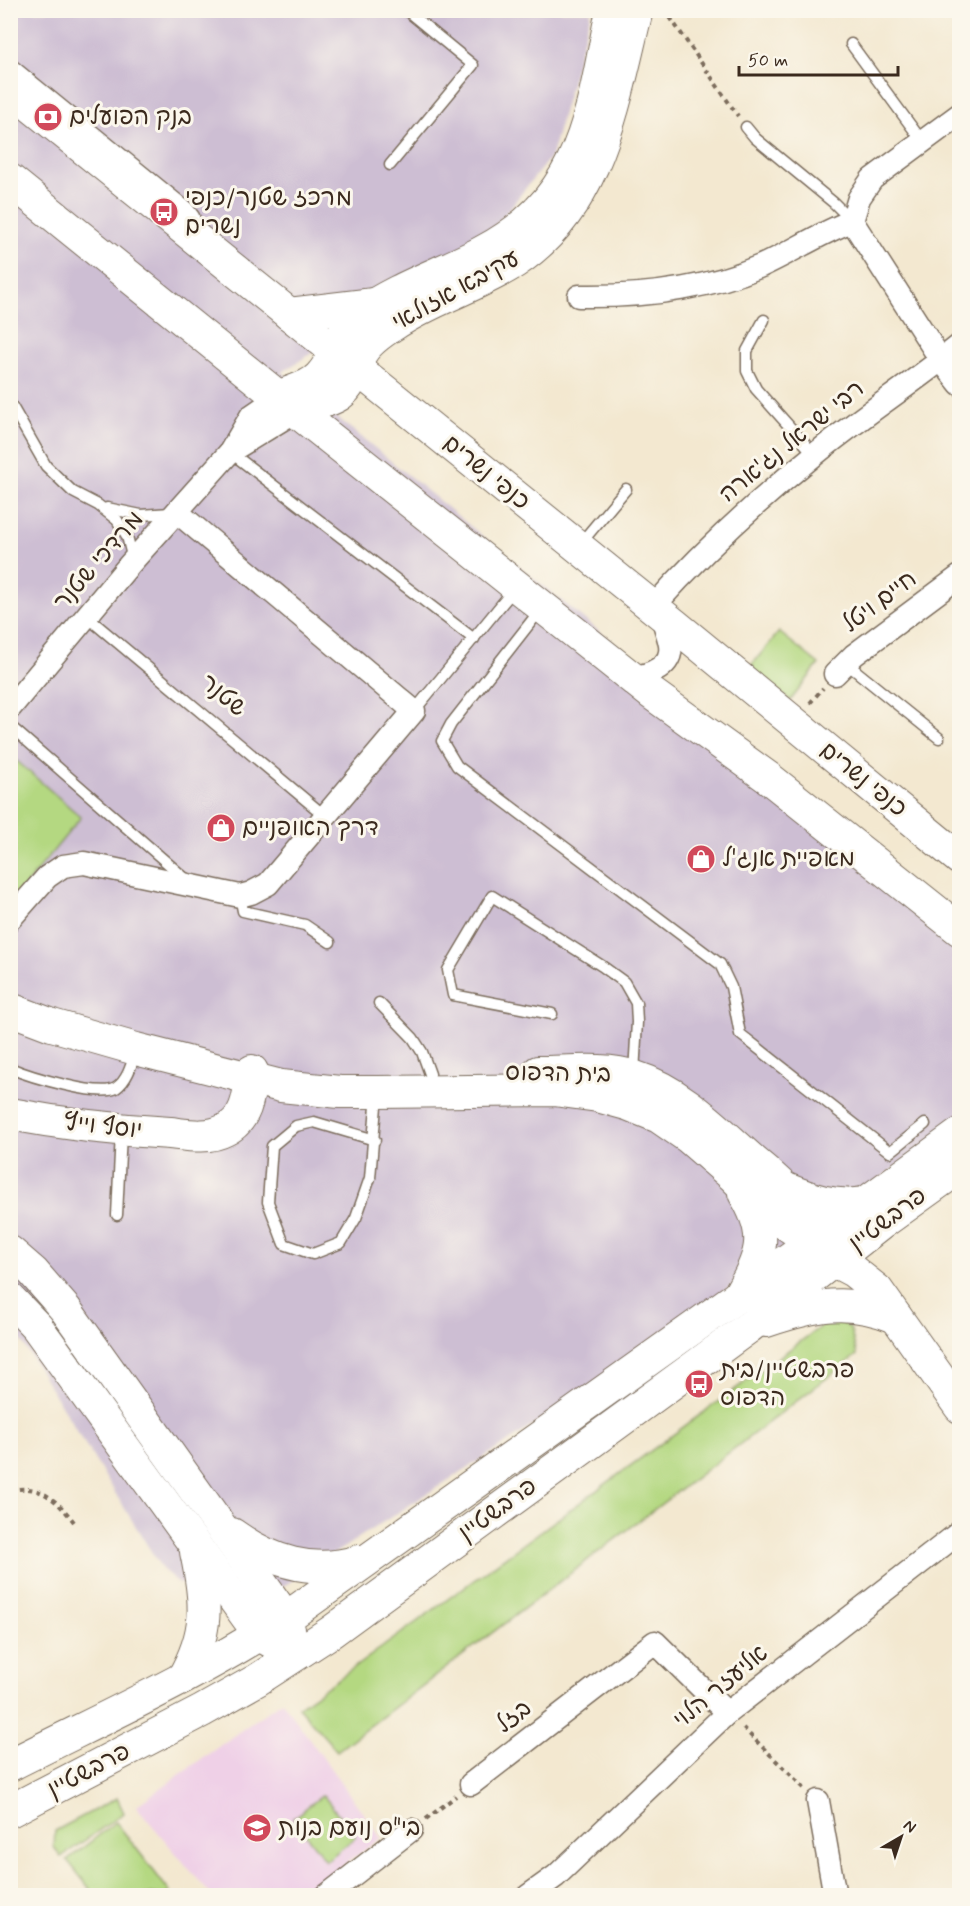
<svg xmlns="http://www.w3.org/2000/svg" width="970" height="1906" font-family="Mynerve,'Playpen Sans Hebrew',sans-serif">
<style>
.built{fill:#efd0e7}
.industrial{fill:#cdbed3}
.green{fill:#b4d881;stroke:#788150;stroke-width:1.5}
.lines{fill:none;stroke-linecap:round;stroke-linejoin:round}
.lane-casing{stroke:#7b6c5c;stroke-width:13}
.street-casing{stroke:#7b6c5c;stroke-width:25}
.secondary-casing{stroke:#7b6c5c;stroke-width:34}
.path{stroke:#7b6c5c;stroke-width:4;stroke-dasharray:4.5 4.5;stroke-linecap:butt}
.lane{stroke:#fff;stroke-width:10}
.street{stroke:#fff;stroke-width:22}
.secondary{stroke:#fff;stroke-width:32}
.labels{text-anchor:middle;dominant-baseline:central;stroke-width:6;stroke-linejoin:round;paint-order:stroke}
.poi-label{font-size:24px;fill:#3b2a1e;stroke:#fbf7ec;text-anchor:start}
.street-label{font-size:24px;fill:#3b2a1e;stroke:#fbf7ec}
</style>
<rect width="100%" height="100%" fill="#fbf7ec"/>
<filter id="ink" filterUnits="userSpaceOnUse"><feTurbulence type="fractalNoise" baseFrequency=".0167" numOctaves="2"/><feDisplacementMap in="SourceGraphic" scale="12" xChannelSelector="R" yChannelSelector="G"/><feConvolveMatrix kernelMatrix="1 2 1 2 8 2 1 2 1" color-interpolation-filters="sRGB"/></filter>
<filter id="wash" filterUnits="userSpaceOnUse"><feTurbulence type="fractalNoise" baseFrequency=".008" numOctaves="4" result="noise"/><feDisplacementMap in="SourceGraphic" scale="24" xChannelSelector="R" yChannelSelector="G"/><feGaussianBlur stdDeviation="1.35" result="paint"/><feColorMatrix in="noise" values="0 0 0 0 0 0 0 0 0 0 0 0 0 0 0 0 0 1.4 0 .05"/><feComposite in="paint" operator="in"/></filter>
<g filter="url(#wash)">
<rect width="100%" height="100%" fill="#f3e8d0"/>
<!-- built -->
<polygon class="built" points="282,1701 381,1838 303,1895 211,1895 136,1806"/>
<!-- industrial -->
<polygon class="industrial" points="11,11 591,11 551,156 491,232 397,299 282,372 959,926 959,1121 582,1394 279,1589 209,1592 179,1583 162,1569 11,1324"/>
<!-- green -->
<g class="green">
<polygon points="779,632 819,664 790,701 749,668"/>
<polygon points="11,756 81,817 11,903"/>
<polygon points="834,1317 850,1328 857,1355 337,1751 298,1707 344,1675"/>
<polygon points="323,1795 356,1837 326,1861 293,1818"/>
<polygon points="117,1798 124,1813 61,1857 54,1847 55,1831"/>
<polygon points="116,1822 170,1892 166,1895 95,1895 67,1860"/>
</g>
</g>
<g filter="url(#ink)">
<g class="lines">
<!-- lane casing -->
<g class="lane-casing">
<g id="lane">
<polyline points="851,44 922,141"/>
<polyline points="10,63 188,208 194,216 197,230"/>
<polyline points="746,127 755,138 834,203 852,221"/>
<polyline points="390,165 473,65 406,10"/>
<polyline points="764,320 747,351 747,371 756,389 814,454"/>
<polyline points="10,403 46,466 73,492 98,505 117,520 127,536 131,552 130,561"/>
<polyline points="230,452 474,639"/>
<polyline points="107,508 141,515 171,513"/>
<polyline points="580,544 626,489"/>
<polyline points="541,609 451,724 442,741 457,766 720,964 731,987 740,1034 890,1152 925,1124"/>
<polyline points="86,616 325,816"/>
<polyline points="846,663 939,738"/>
<polyline points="414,711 515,588"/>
<polyline points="10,726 188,881"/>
<polyline points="240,896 243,911 305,925 330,942"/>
<polyline points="379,1003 413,1038 422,1052 430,1074"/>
<polyline points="552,1014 453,995 448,970 492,896 602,966 624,982 636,1003 637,1022 634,1073"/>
<path d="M 10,1068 C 29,1076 100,1098 116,1088 C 128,1080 132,1063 136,1050"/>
<polyline points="375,1140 314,1122 296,1126 272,1146 268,1202 284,1244 313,1254 341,1243 356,1218 370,1178 377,1094"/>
<polyline points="117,1215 121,1133"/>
</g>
</g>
<!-- street casing -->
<g class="street-casing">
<g id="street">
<polyline points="852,221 941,360 960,384"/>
<polyline points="852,221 859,198 872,179 960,114"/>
<path d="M 579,296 C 640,297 704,290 761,266 C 792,252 820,233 852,221"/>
<polyline points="231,451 296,411"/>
<path d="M 653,607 C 702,552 755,503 813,456 C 860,417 912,384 960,345"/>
<polyline points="835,674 854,655 960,576"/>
<path d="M 632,677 C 649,676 674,666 670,645 C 668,633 663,624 662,612"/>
<polyline points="10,708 130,564 230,452 251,416 279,397"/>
<polyline points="10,919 47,877 63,866 84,863 240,896 251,893 268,884 414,711 177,512"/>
<polyline points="471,1784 655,1642 727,1713"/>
<polyline points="818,1801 835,1896"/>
<polyline points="326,1896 411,1830"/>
<polyline points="528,1896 556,1876 727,1713 960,1532"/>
</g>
</g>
<!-- secondary casing -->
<g class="secondary-casing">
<g id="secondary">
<polyline points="10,89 675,625 960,859"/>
<polyline points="10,180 296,411 651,693 770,779 960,930"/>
<polyline points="289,314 374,304"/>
<path d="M 279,397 C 292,390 309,388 319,377 C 339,358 336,331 361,313 C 398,287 442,273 482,252 C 586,197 591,113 612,10"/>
<path d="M 296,411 C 309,404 327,403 339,395 C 356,382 352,367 362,352 C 369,341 382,332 393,325 C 431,299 476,287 515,262 C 600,206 614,102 637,10"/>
<polyline points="10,1009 52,1025 136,1049 281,1086 340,1092 377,1092 554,1090 598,1096 627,1104 659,1117 688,1137 734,1177 773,1215 796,1231 814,1240 831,1245"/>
<path d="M 538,1072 C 569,1072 605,1067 635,1077 C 680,1091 716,1128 751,1159 C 763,1170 778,1180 788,1193 C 799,1207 809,1225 814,1242"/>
<path d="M 10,1114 C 63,1124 117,1130 170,1133 C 188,1135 208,1139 225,1130 C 248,1119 249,1093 252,1071"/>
<path d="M 784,1188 C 811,1199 835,1208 864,1203"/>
<polyline points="10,1252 33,1272 66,1310 286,1618 291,1638"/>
<polyline points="815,1255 834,1261 853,1271 877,1290 960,1407"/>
<path d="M 741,1291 C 764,1253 768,1232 744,1193"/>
<polyline points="10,1299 37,1327 260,1635 277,1645"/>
<path d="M 766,1321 C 814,1305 848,1297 896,1317"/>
<path d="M 232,1534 C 271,1562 312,1575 359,1561"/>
<path d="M 183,1678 C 209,1633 207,1603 196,1552"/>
<path d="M 10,1765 C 103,1718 199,1675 286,1618 L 738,1296 L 960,1134"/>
<polyline points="10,1811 202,1711 257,1680 331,1632 749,1327 882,1223 960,1167"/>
</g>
</g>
<!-- path -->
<g class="path">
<polyline points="665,10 738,116"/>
<polyline points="810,703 823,688"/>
<path d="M 10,1491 C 38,1482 58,1501 74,1522"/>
<polyline points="743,1728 804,1788"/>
<polyline points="426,1819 456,1796"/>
</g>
<!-- lane -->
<use href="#lane" class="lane"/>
<!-- street -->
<use href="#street" class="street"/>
<!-- secondary -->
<use href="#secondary" class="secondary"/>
</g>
</g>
<!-- icons -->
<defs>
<g id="bank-disc" transform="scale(1.5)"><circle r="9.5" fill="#d1495b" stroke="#fbf7ec"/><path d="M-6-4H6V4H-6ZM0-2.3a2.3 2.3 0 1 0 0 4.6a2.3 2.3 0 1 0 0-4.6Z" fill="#fff"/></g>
<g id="bus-disc" transform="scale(1.5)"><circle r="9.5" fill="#d1495b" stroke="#fbf7ec"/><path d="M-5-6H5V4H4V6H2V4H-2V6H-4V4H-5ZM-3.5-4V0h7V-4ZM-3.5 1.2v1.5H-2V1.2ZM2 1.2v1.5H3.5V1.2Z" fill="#fff"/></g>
<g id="shop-disc" transform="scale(1.5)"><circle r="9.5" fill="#d1495b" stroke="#fbf7ec"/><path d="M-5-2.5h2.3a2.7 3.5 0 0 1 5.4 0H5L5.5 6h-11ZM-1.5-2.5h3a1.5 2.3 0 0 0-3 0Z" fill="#fff"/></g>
<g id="school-disc" transform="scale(1.5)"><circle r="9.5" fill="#d1495b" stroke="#fbf7ec"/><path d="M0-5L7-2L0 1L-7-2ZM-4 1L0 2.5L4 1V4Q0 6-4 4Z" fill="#fff"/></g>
</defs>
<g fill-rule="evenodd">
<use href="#bank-disc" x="48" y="117"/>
<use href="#bus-disc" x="164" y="212"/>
<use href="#shop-disc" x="221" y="828"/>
<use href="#shop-disc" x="701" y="859"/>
<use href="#bus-disc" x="699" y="1384"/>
<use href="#school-disc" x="257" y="1828"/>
</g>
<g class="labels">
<!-- poi labels -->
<g class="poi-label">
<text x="69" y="117">בנק הפועלים</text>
<text x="185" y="198">מרכז שטנר/כנפי<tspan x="185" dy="28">נשרים</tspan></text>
<text x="242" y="828">דרך האופניים</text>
<text x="722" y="859">מאפיית אנג'ל</text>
<text x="720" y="1370">פרבשטיין/בית<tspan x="720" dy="28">הדפוס</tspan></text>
<text x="278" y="1828">בי"ס נועם בנות</text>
</g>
<!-- street labels -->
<g class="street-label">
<text transform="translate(456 291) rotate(-29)">עקיבא אזולאי</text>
<text transform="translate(792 442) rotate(-39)">רבי ישראל נג'ארה</text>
<text transform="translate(486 473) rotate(39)">כנפי נשרים</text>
<text transform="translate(99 561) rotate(-49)">מרדכי שטנר</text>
<text transform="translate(880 602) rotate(-37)">חיים ויטל</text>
<text transform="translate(223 696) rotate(40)">שטנר</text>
<text transform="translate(863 780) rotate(39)">כנפי נשרים</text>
<text transform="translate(558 1074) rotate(1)">בית הדפוס</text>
<text transform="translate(103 1127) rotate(6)">יוסף וייץ</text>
<text transform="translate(888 1220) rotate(-37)">פרבשטיין</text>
<text transform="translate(498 1510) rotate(-36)">פרבשטיין</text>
<text transform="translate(721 1687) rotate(-40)">אליעזר הלוי</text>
<text transform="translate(514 1717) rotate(-38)">בזל</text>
<text transform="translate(89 1771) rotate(-28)">פרבשטיין</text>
</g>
</g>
<!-- margin -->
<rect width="970" height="1906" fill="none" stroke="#fbf7ec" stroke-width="36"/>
<!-- north arrow -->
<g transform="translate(901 1837) rotate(39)" stroke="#fbf7ec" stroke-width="4.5" paint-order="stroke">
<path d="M0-4.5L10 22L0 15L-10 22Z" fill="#3b2a1e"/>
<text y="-9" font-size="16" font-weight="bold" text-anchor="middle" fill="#3b2a1e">N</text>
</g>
<!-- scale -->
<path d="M739 66v9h159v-9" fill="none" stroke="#3b2a1e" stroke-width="3"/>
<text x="748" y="66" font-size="18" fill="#3b2a1e" stroke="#fbf7ec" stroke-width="4.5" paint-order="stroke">50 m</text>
</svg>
